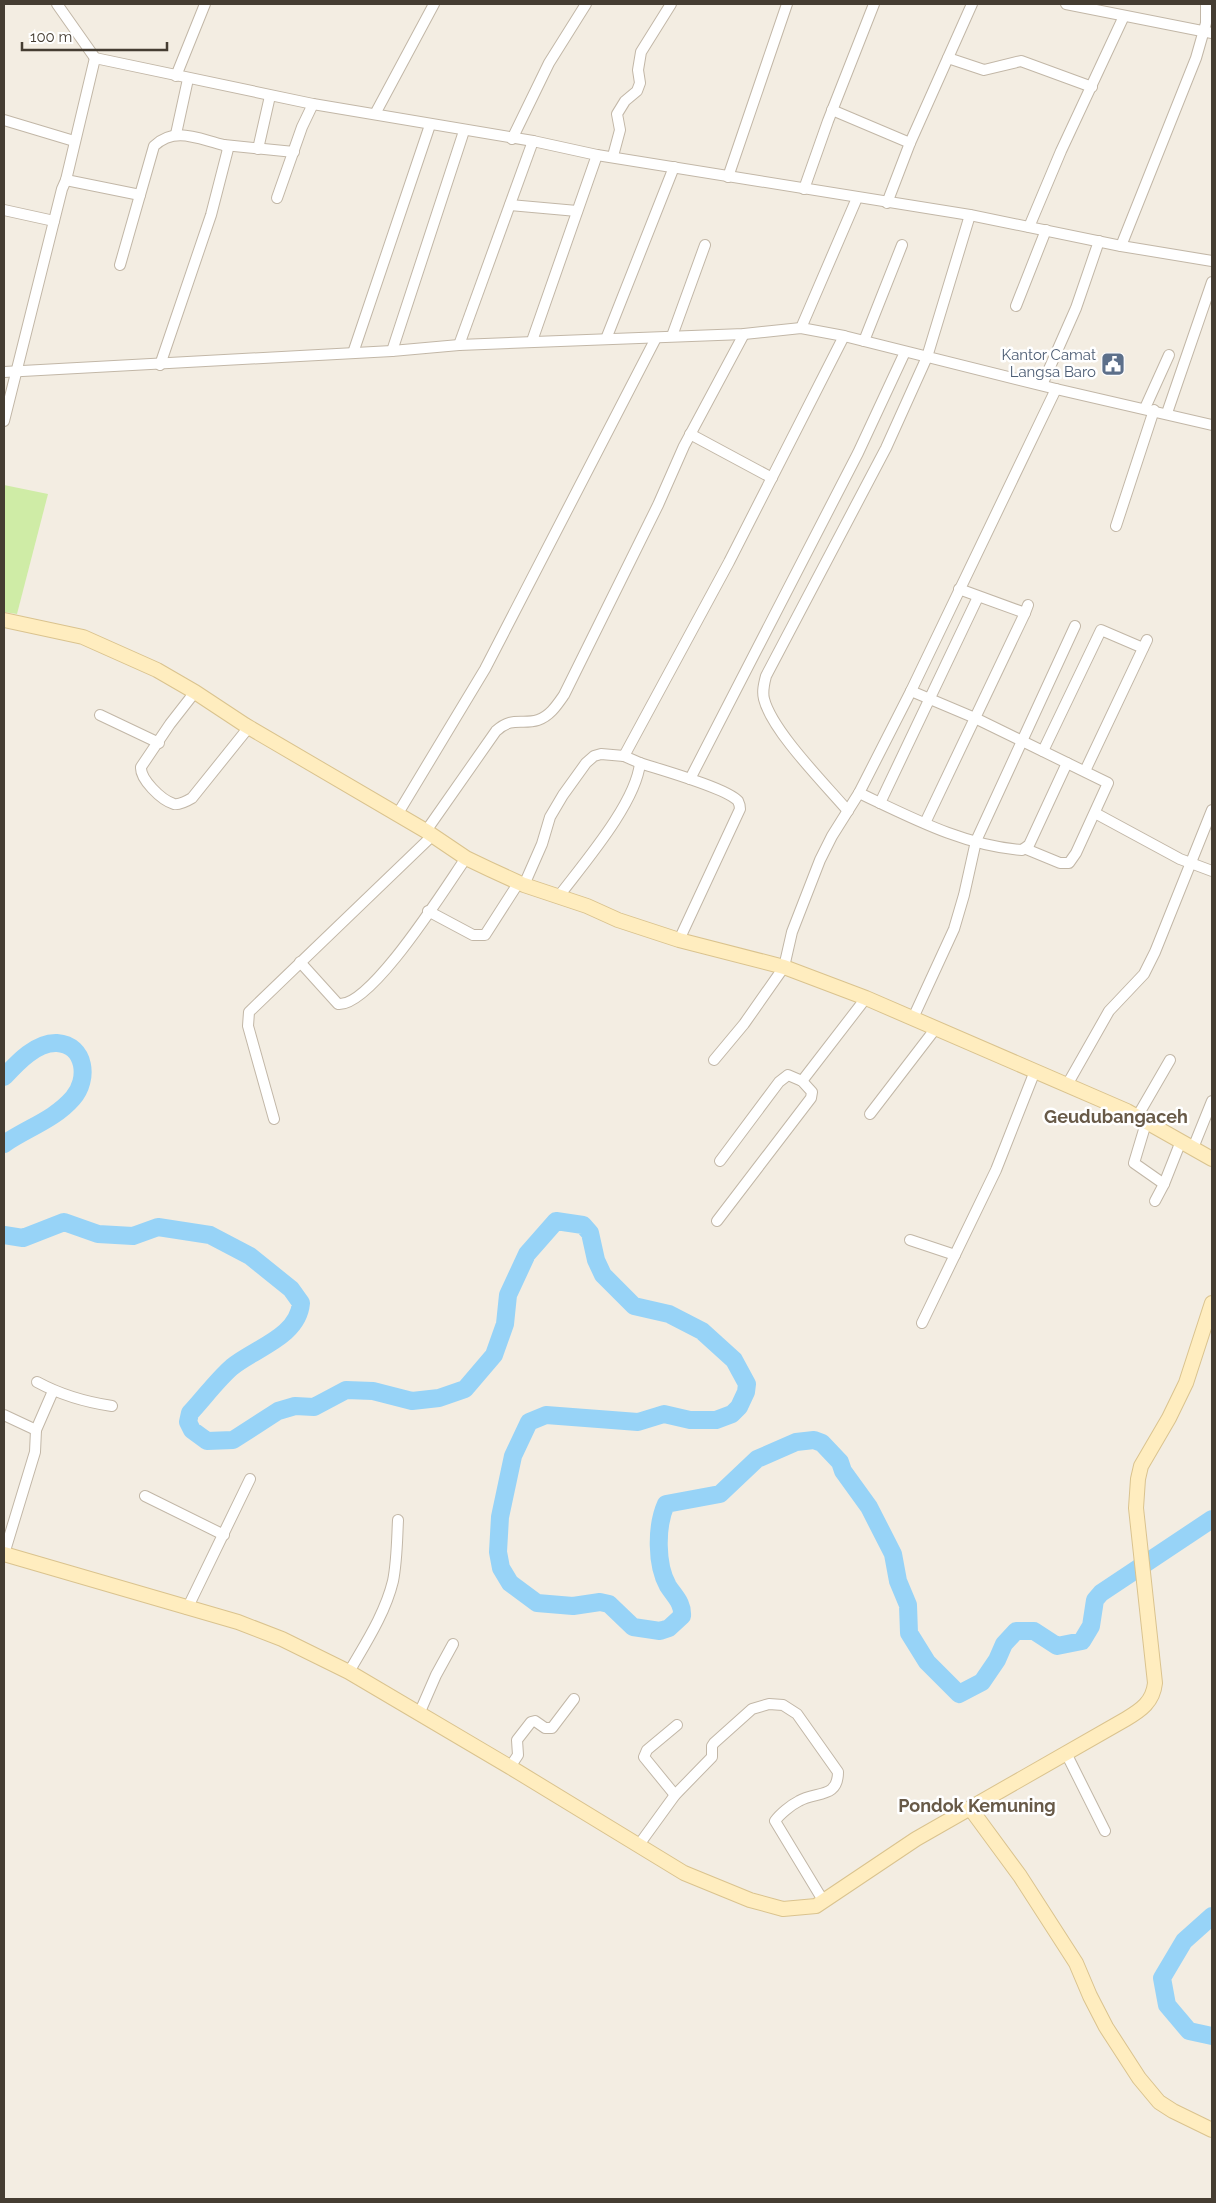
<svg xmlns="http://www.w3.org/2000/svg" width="1216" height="2203" font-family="Raleway,sans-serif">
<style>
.green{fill:#cfeca6}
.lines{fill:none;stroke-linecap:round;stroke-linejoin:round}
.river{stroke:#97d3f7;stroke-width:18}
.street-casing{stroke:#c2b7a7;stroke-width:12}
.secondary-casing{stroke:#dac38e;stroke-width:16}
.street{stroke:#fff;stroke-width:10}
.secondary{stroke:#ffedbf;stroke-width:14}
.labels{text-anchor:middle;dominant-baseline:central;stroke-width:5;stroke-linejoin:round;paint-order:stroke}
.service-label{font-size:15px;fill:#4e5e75;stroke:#fff;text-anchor:end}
.quarter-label{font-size:18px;font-weight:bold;fill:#685a48;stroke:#fff}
</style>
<rect width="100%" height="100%" fill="#f3ede2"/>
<!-- green -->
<polygon class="green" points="4,485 48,494 17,614 4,612"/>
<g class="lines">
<!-- river -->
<g class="river">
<path d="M 4,1077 C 17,1063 36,1042 57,1043 C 86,1045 89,1080 73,1098 C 54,1120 27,1128 4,1144"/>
<path d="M 4,1235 L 23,1238 L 64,1222 L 98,1234 L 133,1236 L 158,1227 L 210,1235 L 250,1256 L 291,1289 L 301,1303 C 298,1337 255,1348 232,1367 C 217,1380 204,1398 190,1413 L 188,1422 L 192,1430 L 207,1441 L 233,1440 L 278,1411 L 295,1406 L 314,1407 L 346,1390 L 373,1391 L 412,1401 L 439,1398 L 465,1389 L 494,1355 L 505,1324 L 508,1295 L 527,1254 L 556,1221 L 583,1225 L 590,1233 L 596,1260 L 603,1275 L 634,1306 L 669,1314 L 702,1331 L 734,1360 L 747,1384 L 746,1392 L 739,1407 L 732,1414 L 716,1420 L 690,1420 L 664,1414 L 638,1422 L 546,1415 L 529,1422 L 513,1456 L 500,1517 L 498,1552 L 501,1568 L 510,1583 L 537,1603 L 573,1606 L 600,1602 L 609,1604 L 633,1627 L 660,1631 L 669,1628 L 682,1616 C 683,1603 675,1597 668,1586 C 656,1565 656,1526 666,1504 L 720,1494 L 757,1459 L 796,1442 L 814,1440 L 822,1443 L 840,1462 L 843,1471 L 869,1507 L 893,1554 L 898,1581 L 908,1605 L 909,1633 L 927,1662 L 959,1694 L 982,1682 L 997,1660 L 1004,1644 L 1016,1631 L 1034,1631 L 1057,1646 L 1082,1641 L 1091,1626 L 1095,1600 L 1101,1593 L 1212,1519"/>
<polyline points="1212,1916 1184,1941 1162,1978 1167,2005 1189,2031 1212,2036"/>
</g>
<!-- street casing -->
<g class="street-casing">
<g id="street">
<polyline points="57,4 95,58"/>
<polyline points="1066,4 1212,33"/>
<polyline points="948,58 984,70 1021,61 1092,87"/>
<polyline points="176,76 205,4"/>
<polyline points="832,110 910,143"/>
<polyline points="375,114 434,4"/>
<polyline points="4,120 74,141"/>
<polyline points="176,134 188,79"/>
<polyline points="512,139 549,63 586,4"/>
<polyline points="224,145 294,152"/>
<polyline points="258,149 270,96"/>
<polyline points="613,156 620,130 617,114 625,101 637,91 640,83 638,70 641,52 671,4"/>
<polyline points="728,177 787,4"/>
<polyline points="66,180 140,195"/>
<polyline points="804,189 828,121 874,4"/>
<polyline points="277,198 302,127 313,104"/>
<polyline points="887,203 910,143 972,4"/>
<polyline points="510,205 577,211"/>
<polyline points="4,210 54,221"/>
<polyline points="1029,227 1061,151 1124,16"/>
<polyline points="1121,246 1196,58 1206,23 1206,4"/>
<path d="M 120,265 L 154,146 C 175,126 198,139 224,145 L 228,149 L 211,215 L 160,365"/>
<polyline points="1016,306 1046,230"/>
<polyline points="801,328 857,198"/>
<polyline points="672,336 705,245"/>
<polyline points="606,339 674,167"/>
<polyline points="532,341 597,155"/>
<polyline points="864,341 902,245"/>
<polyline points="459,345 533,141"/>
<polyline points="392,351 464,131"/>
<polyline points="353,353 430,125"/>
<polyline points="4,372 392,351 459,345 744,334 801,328 844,336 1056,389 1212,425"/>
<polyline points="1042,385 1076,308 1099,241"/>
<polyline points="1145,408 1169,355"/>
<polyline points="1167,413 1212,282"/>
<polyline points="4,421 62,189 66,180 95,58 313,104 533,141 597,155 970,215 1121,246 1212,261"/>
<polyline points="690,434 772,478"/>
<polyline points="1116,526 1154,410"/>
<polyline points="959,589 1025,613 1028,605"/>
<polyline points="911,691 975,718 1108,783 1076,853 1069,863 1060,863 1026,849"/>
<path d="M 195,692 L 170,724 L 141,767 C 140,779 161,800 174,804 C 180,805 187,801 192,798 L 249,727"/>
<polyline points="100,715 159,743"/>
<polyline points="1043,751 1101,630 1143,648"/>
<path d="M 640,763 C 658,769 727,788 738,801 C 739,803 740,807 740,809 L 679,940"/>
<polyline points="1085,771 1147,640"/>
<polyline points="690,779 858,453 905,352"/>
<path d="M 859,793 C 910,817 964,846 1022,850 L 1029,845 L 1067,763"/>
<polyline points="880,803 978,597"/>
<path d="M 848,811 C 825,784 772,731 764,699 C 762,691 764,684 766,676 L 886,448 L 927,357 L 970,215"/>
<polyline points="1095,813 1180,859 1212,871"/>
<polyline points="397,815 485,669 656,338"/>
<polyline points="925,823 1025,613"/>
<path d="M 426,831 L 496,731 C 512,716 522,725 538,720 C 550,716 557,705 564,695 L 658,505 L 684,446 L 744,334"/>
<polyline points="524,885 542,844 550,817 563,795 586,763 594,756 601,754 624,756"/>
<path d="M 559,896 C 584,863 636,803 640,763 L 624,756 L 729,562 L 844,336"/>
<polyline points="428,911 473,935 485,935 519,882"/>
<path d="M 300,962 L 338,1004 C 371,1008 447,885 466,858"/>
<polyline points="913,1018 954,929 964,895 976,841 1075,626"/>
<polyline points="714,1060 744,1024 784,967 792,932 820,860 832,836 859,793 911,691 1056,389"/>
<polyline points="802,1081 866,998"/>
<polyline points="1067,1085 1109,1011 1144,974 1155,952 1212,810"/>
<polyline points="870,1114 936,1028"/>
<polyline points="1137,1117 1170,1060"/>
<polyline points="274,1119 248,1026 249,1012 432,836"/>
<polyline points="1146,1123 1134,1163 1164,1184"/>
<polyline points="1193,1148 1212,1101"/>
<polyline points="1155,1201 1164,1184 1181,1141"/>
<polyline points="717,1221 811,1098 812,1092 802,1081 788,1075 779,1082 720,1161"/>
<polyline points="910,1240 955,1255"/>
<polyline points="922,1323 996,1170 1035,1071"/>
<path d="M 37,1382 C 61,1395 85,1402 112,1406"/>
<polyline points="4,1415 36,1430"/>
<polyline points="145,1496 224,1535"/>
<polyline points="4,1554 35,1452 36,1430 53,1391"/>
<polyline points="187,1609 250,1479"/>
<path d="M 349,1672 C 365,1644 385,1614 393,1581 C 397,1561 397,1540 398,1520"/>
<polyline points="419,1714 436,1675 453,1644"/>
<polyline points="1066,1753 1105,1831"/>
<polyline points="510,1767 518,1755 517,1740 531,1722 535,1721 545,1728 552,1728 574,1699"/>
<polyline points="675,1795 644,1757 647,1750 677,1725"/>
<path d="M 638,1846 L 675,1795 L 712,1757 L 712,1746 L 714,1743 L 752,1709 L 769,1704 L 783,1705 L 797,1714 L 838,1772 C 838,1799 816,1791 799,1801 C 791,1805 780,1814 775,1821 L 824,1902"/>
</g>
</g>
<!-- secondary casing -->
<g class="secondary-casing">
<g id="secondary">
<polyline points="4,620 83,637 157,670 195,692 245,725 426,831 466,858 489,869 524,885 587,906 618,920 679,940 784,967 866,998 1127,1111 1212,1159"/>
<path d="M 4,1554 L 238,1622 L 282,1639 L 349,1672 L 510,1767 L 684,1873 L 750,1900 L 783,1909 L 816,1906 L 916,1839 L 1126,1719 C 1141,1710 1153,1702 1155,1683 L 1136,1508 L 1138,1479 L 1141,1466 L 1169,1418 L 1186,1383 L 1212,1303"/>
<polyline points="970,1808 1020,1876 1076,1963 1090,1996 1106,2027 1139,2078 1159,2102 1173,2111 1212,2130"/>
</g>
</g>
<!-- street -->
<use href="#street" class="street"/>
<!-- secondary -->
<use href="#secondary" class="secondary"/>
</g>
<!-- icons -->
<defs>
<g id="civic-square" transform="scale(1.25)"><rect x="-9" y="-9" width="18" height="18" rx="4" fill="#5c6f8a" stroke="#fff"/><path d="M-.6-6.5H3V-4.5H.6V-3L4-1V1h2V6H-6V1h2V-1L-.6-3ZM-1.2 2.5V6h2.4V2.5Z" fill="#fff"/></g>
</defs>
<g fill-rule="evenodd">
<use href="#civic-square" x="1113" y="364"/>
</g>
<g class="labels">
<!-- service labels -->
<g class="service-label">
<text x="1096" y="355">Kantor Camat<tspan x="1096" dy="17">Langsa Baro</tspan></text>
</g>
<!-- quarter labels -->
<g class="quarter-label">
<text x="1116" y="1116">Geudubangaceh</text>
<text x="977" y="1805">Pondok Kemuning</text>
</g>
</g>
<!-- border -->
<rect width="1216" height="2203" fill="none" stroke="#453d32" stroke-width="10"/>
<!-- scale -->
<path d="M22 42v8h145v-8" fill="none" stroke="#453d32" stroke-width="2.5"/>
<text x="30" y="42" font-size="15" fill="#453d32" stroke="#ffffff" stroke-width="4" paint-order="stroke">100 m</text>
</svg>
